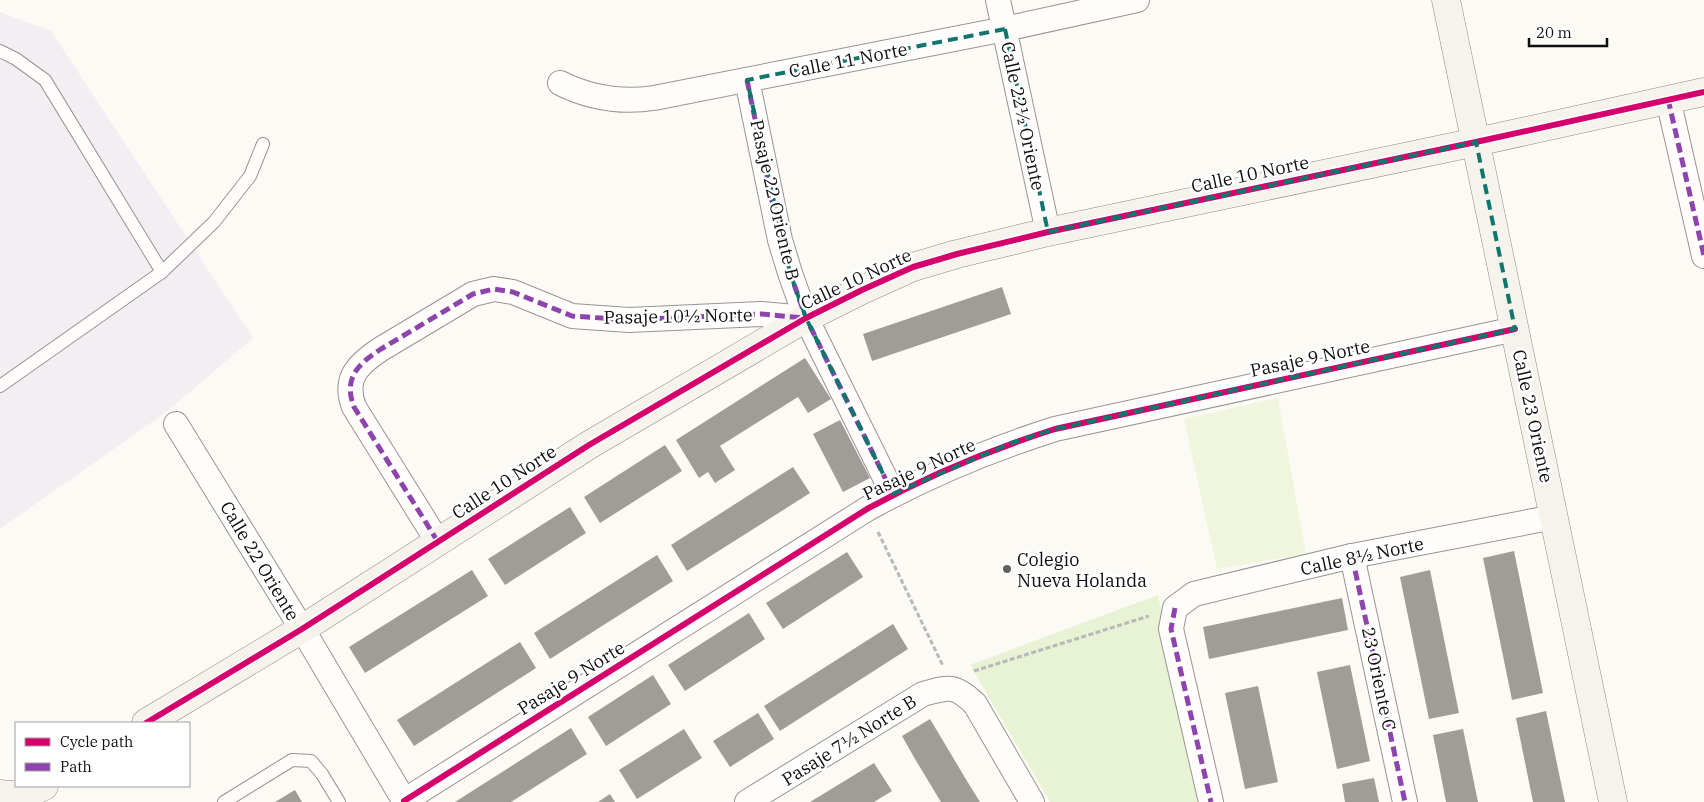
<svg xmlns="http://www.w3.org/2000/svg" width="1704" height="802" font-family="'IBM Plex Serif',serif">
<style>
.industrial{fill:#f3eef1}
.green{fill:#e8f2d4}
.pitch{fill:#f0f6dd}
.building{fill:#a09d99}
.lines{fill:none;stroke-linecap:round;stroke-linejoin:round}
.lane-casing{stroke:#969592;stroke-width:14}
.street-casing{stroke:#969592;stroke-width:26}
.secondary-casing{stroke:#8c8b89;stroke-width:29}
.path{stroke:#b9b9b8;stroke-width:3;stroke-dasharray:5 2.5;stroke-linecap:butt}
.lane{stroke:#fffefd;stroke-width:12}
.street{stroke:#fffefd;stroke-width:24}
.secondary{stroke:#f5f3eb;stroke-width:28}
.quiet{stroke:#8e44ad;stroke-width:5;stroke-dasharray:10 5;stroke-linecap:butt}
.cycleway-casing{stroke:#fff;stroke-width:9}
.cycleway{stroke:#d6006c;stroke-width:6}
.marked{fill:none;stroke:#0f766e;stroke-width:4;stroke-dasharray:10 6;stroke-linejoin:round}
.poi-dot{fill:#62615f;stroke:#fff;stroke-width:2}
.labels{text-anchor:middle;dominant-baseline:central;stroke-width:5;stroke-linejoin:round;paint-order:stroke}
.street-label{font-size:18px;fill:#0f0f0f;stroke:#fff}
.poi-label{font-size:18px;fill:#0f0f0f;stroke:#fff;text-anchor:start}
</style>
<rect width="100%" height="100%" fill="#fcfaf4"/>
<!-- industrial -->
<polygon class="industrial" points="0,12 51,31 253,338 165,413 0,529"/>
<!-- green -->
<polygon class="green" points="1158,595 1201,802 1050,802 970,665"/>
<!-- pitch -->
<polygon class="pitch" points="1278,398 1306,554 1217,569 1184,419"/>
<!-- building -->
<g class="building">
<polygon points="1002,287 1011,314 872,361 863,334"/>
<polygon points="805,358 831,399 808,413 798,397 720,446 735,470 715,483 708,472 699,478 676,440"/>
<polygon points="840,420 870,478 843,492 813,434"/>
<polygon points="665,445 682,471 600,523 584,497"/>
<polygon points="793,467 810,493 687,571 671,545"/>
<polygon points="570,507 586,533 505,585 488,559"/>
<polygon points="1514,551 1543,693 1512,700 1483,558"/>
<polygon points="847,552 863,577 783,629 766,603"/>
<polygon points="657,555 673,581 550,659 534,633"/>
<polygon points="472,570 488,596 365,673 349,647"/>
<polygon points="1430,570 1459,713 1429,719 1400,577"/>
<polygon points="1342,598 1348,630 1209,659 1203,627"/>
<polygon points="749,613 765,639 685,691 668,665"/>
<polygon points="893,624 908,649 780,731 764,706"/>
<polygon points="520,642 536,668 414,746 397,720"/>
<polygon points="1350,665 1370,761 1337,769 1317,672"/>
<polygon points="653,675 671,704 606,746 588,717"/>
<polygon points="1258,686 1278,782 1245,789 1225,693"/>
<polygon points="1546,711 1556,759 1565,802 1533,802 1516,718"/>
<polygon points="758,713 774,739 730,767 713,741"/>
<polygon points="930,719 967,781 980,802 941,802 915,759 902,736"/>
<polygon points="571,728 587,754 511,802 455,802"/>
<polygon points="684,729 702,758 637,799 619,770"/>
<polygon points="1463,729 1478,802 1446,802 1433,735"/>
<polygon points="874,763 892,791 874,802 810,802"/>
<polygon points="1374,778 1379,802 1345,802 1342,784"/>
<polygon points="295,790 302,802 275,802"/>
<polygon points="610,794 615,802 598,802"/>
</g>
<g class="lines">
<!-- lane casing -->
<g class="lane-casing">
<g id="lane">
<polyline points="0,51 16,59 45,80 162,272"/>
<polyline points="0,386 162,272 214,222 250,176 263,144"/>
<polyline points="224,802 292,760 311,761 322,774 339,802"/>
</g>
</g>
<!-- street casing -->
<g class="street-casing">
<g id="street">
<polyline points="998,0 1048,232"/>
<polyline points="747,80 780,240 790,273 806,318 893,494"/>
<path d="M 560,83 C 590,98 620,103 654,98 L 1005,29 L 1137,0"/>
<polyline points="1668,99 1704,256"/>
<polyline points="176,424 310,642 405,802"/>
<path d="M 438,542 L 354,407 C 343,378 358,364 381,349 L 473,294 L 494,289 L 513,292 L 572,316 L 629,320 L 761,314 L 806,318"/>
<polyline points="1352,556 1405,802"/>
<path d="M 404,801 L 867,509 C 925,477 992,449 1055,429 L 1515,329"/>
<path d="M 747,802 L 923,694 C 949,687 954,684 975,704 L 1032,802"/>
<polyline points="1211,802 1171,629 1175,608 1194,594 1352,556 1554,517"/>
</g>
</g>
<!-- secondary casing -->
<g class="secondary-casing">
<g id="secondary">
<polyline points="1446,0 1613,802"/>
<polyline points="146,723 302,629 589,445 806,318 862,290 913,267 957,254 1048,232 1476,142 1704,92"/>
<path d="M 0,794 C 16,796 30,794 44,786"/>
</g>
</g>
<!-- path -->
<g class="path">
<polyline points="878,532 943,666"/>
<polyline points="974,671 1149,616"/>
</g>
<!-- lane -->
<use href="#lane" class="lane"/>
<!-- street -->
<use href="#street" class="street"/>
<!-- secondary -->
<use href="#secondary" class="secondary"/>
<!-- quiet -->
<g class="quiet">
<polyline points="747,80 780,240 790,273 806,318 893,494"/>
<polyline points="1668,99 1704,256"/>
<path d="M 438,542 L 354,407 C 343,378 358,364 381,349 L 473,294 L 494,289 L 513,292 L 572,316 L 629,320 L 761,314 L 804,318"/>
<polyline points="1352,556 1405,802"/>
<polyline points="1175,608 1171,629 1211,802"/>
</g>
<!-- cycleway casing -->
<g class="cycleway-casing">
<g id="cycleway">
<polyline points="146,723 302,629 589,445 806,318 862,290 913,267 957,254 1048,232 1476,142 1704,92"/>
<path d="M 404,801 L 867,509 C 925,477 992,449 1055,429 L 1515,329"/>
</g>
</g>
<!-- cycleway -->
<use href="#cycleway" class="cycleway"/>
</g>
<!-- marked area -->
<path class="marked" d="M 1005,29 L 1048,232 L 1476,142 L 1515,329 L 1055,429 L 1011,443 L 893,494 L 806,318 L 790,273 L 747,80 Z"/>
<!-- markers -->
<circle class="poi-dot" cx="1007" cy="569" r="5"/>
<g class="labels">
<!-- street labels -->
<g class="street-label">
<text transform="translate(848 60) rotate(-11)">Calle 11 Norte</text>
<text transform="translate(1023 116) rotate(78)">Calle 22½ Oriente</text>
<text transform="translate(1250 174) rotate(-12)">Calle 10 Norte</text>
<text transform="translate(775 200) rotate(77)">Pasaje 22 Oriente B</text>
<text transform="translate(856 279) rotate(-25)">Calle 10 Norte</text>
<text transform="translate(678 316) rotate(-1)">Pasaje 10½ Norte</text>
<text transform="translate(1310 358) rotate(-12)">Pasaje 9 Norte</text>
<text transform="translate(1533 416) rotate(78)">Calle 23 Oriente</text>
<text transform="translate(919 469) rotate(-25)">Pasaje 9 Norte</text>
<text transform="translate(504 482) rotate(-33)">Calle 10 Norte</text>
<text transform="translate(1362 556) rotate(-12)">Calle 8½ Norte</text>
<text transform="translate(260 561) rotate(59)">Calle 22 Oriente</text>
<text transform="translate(571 678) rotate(-32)">Pasaje 9 Norte</text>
<text transform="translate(1379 679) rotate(78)">23 Oriente C</text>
<text transform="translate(849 740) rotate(-32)">Pasaje 7½ Norte B</text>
</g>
<!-- poi labels -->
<g class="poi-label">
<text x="1017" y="559">Colegio<tspan x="1017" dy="21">Nueva Holanda</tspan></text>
</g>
</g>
<!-- legend -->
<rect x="15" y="722" width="175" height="65" fill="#ffffff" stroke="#9f9f9f"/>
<rect x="25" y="738" width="25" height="8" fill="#d6006c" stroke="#9f9f9f"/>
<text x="60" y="747" font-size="15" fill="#0f0f0f">Cycle path</text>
<rect x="25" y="763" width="25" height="8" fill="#8e44ad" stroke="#9f9f9f"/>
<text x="60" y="772" font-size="15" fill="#0f0f0f">Path</text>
<!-- scale -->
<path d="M1529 38v8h78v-8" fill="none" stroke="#0f0f0f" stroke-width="2.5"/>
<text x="1536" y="38" font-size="15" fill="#0f0f0f" stroke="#ffffff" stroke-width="4" paint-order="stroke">20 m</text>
</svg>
